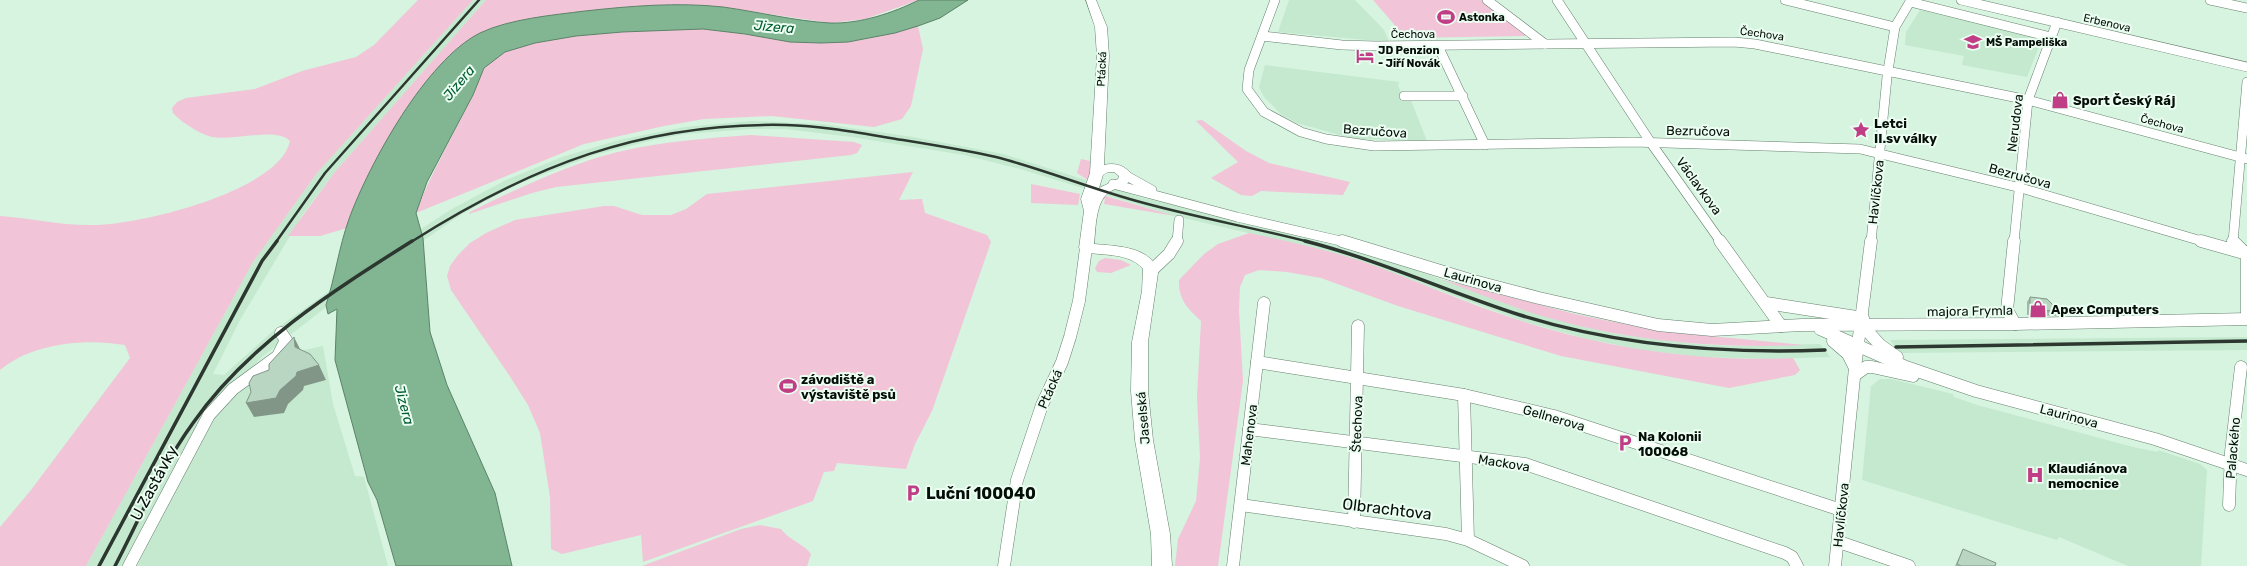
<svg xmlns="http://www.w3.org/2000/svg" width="2247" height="566" font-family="Rubik,sans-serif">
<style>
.built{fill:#c4e9cf}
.green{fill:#f2c4d8}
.water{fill:#82b592;stroke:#5c8369}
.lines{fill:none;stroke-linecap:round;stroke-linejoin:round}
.street-far1-casing{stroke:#66816e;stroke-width:10}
.street-casing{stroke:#66816e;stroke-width:13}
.secondary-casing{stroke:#66816e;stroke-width:1}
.street-far1{stroke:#fff;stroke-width:9}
.street{stroke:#fff;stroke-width:12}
.secondary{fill:#fff;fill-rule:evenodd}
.rail-far1{stroke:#2b372f;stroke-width:2.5}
.rail{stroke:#2b372f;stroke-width:3.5}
.wall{fill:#9fb8a7}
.shaded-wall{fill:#829688}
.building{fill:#b9d6c2;stroke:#829688}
.labels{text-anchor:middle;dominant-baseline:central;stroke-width:4;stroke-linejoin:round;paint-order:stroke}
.far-poi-label{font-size:11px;font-weight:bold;fill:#050e08;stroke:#ecfef1;text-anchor:start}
.far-street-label{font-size:11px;fill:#050e08;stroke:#ecfef1}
.poi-label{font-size:13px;font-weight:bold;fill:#050e08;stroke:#ecfef1;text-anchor:start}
.street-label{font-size:13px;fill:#050e08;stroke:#ecfef1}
.water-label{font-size:14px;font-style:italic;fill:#015c32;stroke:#ecfef1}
.near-street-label{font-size:16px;fill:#050e08;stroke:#ecfef1}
.near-poi-label{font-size:16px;font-weight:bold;fill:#050e08;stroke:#ecfef1;text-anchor:start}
</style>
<rect width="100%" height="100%" fill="#d6f4df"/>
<!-- built -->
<g class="built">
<polygon points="473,0 486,0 334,173 303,214 240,320 213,374 224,375 273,331 356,272 450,210 506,180 562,157 619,140 685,127 751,121 823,124 913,137 1003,154 1143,198 1312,236 1405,266 1527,311 1617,334 1697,344 1731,346 1820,344 1830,357 1767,359 1701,357 1641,350 1583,338 1522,321 1360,261 1326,251 1175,216 1020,169 964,155 852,137 785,129 749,129 685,134 653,140 594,155 515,185 462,214 325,308 262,357 222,398 127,566 86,566 253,262 317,173"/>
<polygon points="1289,0 1355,0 1384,30 1389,42 1278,32"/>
<polygon points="1920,10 2042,39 2027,77 1962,65 1964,56 1905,45 1906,32"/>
<polygon points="1265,65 1399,82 1398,86 1401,92 1408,93 1427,141 1354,139 1297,123 1282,115 1264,97 1259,87"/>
<polygon points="2247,337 2247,350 1900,353 1890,340"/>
<polygon points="323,346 333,404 355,476 364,477 388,566 137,566 201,438 229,398 290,353"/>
<polygon points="1880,379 1891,379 1953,394 1954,397 1977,405 2133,447 2158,452 2158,450 2200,464 2207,470 2201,566 2128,566 2059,537 2057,540 1862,480 1871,386"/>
</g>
<!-- green -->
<g class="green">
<path d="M 418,0 L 473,0 L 317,173 L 253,262 L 86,566 L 0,566 L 0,527 L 31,490 L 130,358 L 125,345 C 85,338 32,343 0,370 L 0,216 C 31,218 63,226 94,225 C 139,225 280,191 290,141 C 276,127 233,141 212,137 C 200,134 181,122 173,113 L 172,108 L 177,102 L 186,98 L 255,89 L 302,71 L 356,57 L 374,45 Z"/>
<polygon points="486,0 919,0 865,19 831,23 721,7 681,5 576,12 502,25 426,84 385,144 348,220 347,228 320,236 288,236 334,173"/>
<polygon points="1373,0 1482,0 1528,36 1406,38"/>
<path d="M 918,26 L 923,49 L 911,106 L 902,119 L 874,127 L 772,116 L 704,119 L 664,126 L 584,144 L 416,213 C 431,172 454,135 473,95 C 478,84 481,70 491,61 C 525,34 613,32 656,30 C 672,30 689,27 705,29 C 744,33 781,42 820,43 C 852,44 887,35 918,26 Z"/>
<polygon points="1202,120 1246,151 1269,163 1350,182 1343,195 1261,191 1252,196 1241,195 1211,178 1238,162 1196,121"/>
<path d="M 751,135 L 854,142 L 862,145 L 857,153 L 851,155 L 556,187 L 532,193 L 469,214 L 470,212 C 508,193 546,175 587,161 C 639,143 697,139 751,135 Z"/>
<polygon points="1081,159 1090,161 1092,173 1091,182 1077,173"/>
<polygon points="913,172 899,200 922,199 925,213 987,235 991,242 932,411 915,444 906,469 837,463 834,471 824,472 813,501 643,562 641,535 562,554 551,549 550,497 540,433 528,405 509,375 451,290 447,276 450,266 458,255 470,243 486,233 515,220 604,206 614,206 642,215 671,215 686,209 707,194"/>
<polygon points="1031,184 1080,194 1078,205 1031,203"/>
<polygon points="1102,195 1175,216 1104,204 1105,199 1101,198"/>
<path d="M 1249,233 C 1287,241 1324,249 1361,261 C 1415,280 1467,304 1522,321 C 1610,349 1701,362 1793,358 L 1800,370 L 1795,375 L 1729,388 L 1561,356 L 1398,306 L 1321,278 L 1287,272 L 1259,270 L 1245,275 L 1240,287 L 1239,310 L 1243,381 L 1218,566 L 1175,566 L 1178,539 L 1196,501 L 1200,458 L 1197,397 L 1201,321 C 1188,309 1178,299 1179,280 L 1204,254 L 1218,244 Z"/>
<polygon points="1105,258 1121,260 1131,265 1111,273 1097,272 1095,268 1099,261"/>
<path d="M 1440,279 L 1575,314 L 1658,331 L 1804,345 C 1710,349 1616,340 1526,311 C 1497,301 1469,290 1440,279 Z"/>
<path d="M 760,525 L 781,529 C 790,541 803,543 811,554 L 807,566 L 642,566 L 741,529 Z"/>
</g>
<!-- water -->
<path class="water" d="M 919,0 L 968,0 L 940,18 L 918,26 L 895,33 L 848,42 L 821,43 L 790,42 L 745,34 L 703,29 L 622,32 L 576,36 L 535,43 L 505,52 L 484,68 L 473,95 L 427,182 L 416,213 L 423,238 L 430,332 L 447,385 L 495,493 L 512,566 L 396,566 L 377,500 L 368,482 L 335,360 L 337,309 L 328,314 L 326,305 C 335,277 339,247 349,219 C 369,164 426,60 480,33 C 509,19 553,15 585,11 C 630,6 678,2 723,7 C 759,12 795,21 830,23 C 860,24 893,13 919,0 Z"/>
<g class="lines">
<!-- street-far1 casing -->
<g class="street-far1-casing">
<g id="street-far1">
<polyline points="1275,0 1249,70 1247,89 1264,112 1301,132 1326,139 1374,146 1633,142 1860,149 2021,188 2205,242"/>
<polyline points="1487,0 1545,44"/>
<polyline points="1557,0 1651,143 1721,242"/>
<polyline points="1785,0 1895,27"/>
<polyline points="1961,0 2247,67"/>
<polyline points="2210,0 2247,8"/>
<polyline points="1910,2 2051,37"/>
<polyline points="1262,36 1342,45 1376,46 1734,42 1755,44 2028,100 2247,159"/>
<polyline points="1438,46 1485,145"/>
<polyline points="1404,96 1463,96"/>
<polyline points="1125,175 1152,190"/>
<polyline points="1113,184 1237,217 1345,242"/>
<polyline points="1177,242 1179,220"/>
<polyline points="1871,242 1887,77 1895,27 1911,0"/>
<polyline points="2014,242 2028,100 2057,22"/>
<polyline points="2233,242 2247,82"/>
</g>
</g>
<!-- street casing -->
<g class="street-casing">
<g id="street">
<polyline points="1342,241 1470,280 1539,298 1658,325 1712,330 1802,325 2015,324 2247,319"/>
<polyline points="1720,241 1781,326"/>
<polyline points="2014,241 2007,310 2015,324"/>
<polyline points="2201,241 2247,254"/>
<polyline points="2233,241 2245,253"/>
<polyline points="2247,252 2247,315"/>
<polyline points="1152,270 1169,254 1177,241"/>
<polyline points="1766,303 1863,318"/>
<polyline points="1862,325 1880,345 1897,357"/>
<polyline points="1820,329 1906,367 1976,391 2155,439 2247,470"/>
<polyline points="1833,341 1848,354 1855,368"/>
<polyline points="1257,362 1464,395 1554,416 1841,510"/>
<polyline points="1855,375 1866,367 1872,367 1913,376"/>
<polyline points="1464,395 1468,540"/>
<polyline points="1249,429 1525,464 1785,553 1792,557 1797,566"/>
<polyline points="1241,505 1446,534 1468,540 1523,566"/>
<polyline points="2229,505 2231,452 2241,367"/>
<polyline points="1354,522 1358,326"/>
<polyline points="1839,542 1909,566"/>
<polyline points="129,566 209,415 233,389 278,356 286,340 281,333"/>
<polyline points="1004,566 1017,480 1042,405 1062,362 1070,337 1079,301 1086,248"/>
<polyline points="1233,566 1264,303"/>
<polyline points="1835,566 1855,368 1871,241"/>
</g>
</g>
<!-- secondary casing -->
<g class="secondary-casing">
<path id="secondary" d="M 1086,0 L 1096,0 L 1107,27 L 1109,56 L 1104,165 C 1116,162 1126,166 1133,176 C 1127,187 1121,186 1111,191 C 1095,200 1096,228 1094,244 C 1115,246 1153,246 1158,273 L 1148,342 L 1148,391 L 1153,440 L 1170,534 L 1172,566 L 1152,566 L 1151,534 L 1135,440 L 1131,391 L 1132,342 L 1142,291 L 1143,269 C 1126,248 1087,259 1079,248 L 1084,211 L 1081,199 L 1090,173 L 1097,56 L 1095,27 ZM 1108,172 L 1114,172 L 1119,176 L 1118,179 L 1099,188 L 1103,175 Z"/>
</g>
<!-- street-far1 -->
<use href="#street-far1" class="street-far1"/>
<!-- street -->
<use href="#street" class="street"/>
<!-- secondary -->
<use href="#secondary" class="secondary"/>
<!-- rail-far1 -->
<g class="rail-far1">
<polyline points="276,242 325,173 479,0"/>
<path d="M 411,242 C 530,166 643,122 786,125 C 826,126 865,134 903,140 C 934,145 965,150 996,157 C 1046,170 1094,190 1144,203 C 1199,218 1255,228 1309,242"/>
</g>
<!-- rail -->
<g class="rail">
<path d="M 1305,241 C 1379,260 1448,292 1520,315 C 1619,346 1721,354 1825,350"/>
<polyline points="1896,347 2247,341"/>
<polyline points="99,566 262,261 277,241"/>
<path d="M 115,566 C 140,518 161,467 193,423 C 247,345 333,291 412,241"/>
</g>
</g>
<!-- wall -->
<g class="wall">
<polygon points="2030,297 2059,311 2056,316 2027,315 2027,302"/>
<polygon points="1963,549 1995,566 1955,566"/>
</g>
<!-- shaded-wall -->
<g class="shaded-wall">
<polygon points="294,337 301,351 295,347"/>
<polygon points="319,365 326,380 304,386 303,390 288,404 284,413 254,417 246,403 280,390 297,372"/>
</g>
<!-- building -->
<g class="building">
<polygon points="2030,297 2047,299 2059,311 2030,310"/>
<polygon points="294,337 295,347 310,354 319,365 297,372 296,376 280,390 276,398 246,403 251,392 249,383 253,376 269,370 269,364"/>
<polygon points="1963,549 1996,563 1995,566 1961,566 1957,564"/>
</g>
<!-- icons -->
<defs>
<g id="stadium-bare" transform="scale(1.38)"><path d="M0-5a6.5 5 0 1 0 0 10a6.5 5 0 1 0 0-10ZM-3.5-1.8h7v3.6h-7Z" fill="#c03e86" stroke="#ecfef1" stroke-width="2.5" paint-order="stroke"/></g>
<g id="school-bare" transform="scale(1.38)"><path d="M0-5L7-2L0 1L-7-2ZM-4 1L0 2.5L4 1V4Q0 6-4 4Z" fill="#c03e86" stroke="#ecfef1" stroke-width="2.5" paint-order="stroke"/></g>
<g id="hotel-bare" transform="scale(1.38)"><path d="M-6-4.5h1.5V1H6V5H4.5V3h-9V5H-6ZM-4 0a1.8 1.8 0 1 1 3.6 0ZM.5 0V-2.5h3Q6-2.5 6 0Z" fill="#c03e86" stroke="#ecfef1" stroke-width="2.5" paint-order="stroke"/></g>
<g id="shop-bare" transform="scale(1.38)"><path d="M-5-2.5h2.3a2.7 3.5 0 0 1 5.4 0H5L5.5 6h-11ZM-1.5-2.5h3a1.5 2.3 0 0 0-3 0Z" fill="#c03e86" stroke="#ecfef1" stroke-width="2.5" paint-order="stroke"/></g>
<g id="sight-bare" transform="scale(1.38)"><path d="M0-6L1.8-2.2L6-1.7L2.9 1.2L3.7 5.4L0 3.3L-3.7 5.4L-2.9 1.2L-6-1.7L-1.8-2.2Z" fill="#c03e86" stroke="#ecfef1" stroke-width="2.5" paint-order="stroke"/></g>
<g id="parking-bare" transform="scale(1.38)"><path d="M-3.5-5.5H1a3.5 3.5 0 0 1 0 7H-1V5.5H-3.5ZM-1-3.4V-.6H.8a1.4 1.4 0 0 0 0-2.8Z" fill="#c03e86" stroke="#ecfef1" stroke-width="2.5" paint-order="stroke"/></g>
<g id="hospital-bare" transform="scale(1.38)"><path d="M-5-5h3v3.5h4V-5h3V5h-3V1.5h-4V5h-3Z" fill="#c03e86" stroke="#ecfef1" stroke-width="2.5" paint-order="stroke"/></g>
</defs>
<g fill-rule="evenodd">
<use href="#stadium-bare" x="1446" y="17"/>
<use href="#school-bare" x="1973" y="42"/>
<use href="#hotel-bare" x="1365" y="56"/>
<use href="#shop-bare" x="2060" y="100"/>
<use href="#sight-bare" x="1861" y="130"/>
<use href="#shop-bare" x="2038" y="309"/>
<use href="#stadium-bare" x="788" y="386"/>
<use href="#parking-bare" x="1625" y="443"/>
<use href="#hospital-bare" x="2035" y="475"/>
<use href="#parking-bare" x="913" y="493"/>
</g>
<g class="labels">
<!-- far-poi labels -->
<g class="far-poi-label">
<text x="1459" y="17">Astonka</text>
<text x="1986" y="42">MŠ Pampeliška</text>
<text x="1378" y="50">JD Penzion<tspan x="1378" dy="13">- Jiří Novák</tspan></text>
</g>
<!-- far-street labels -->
<g class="far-street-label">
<text transform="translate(2107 23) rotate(13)">Erbenova</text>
<text x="1413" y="34">Čechova</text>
<text transform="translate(1762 34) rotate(8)">Čechova</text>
<text transform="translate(1102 69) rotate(-87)">Ptácká</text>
<text transform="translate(2162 124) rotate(15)">Čechova</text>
</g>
<!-- poi labels -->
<g class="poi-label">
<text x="2073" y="100">Sport Český Ráj</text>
<text x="1874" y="123">Letci<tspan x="1874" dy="15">II.sv války</tspan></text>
<text x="2051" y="309">Apex Computers</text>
<text x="801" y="379">závodiště a<tspan x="801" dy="15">výstaviště psů</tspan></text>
<text x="1638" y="436">Na Kolonii<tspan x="1638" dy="15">100068</tspan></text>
<text x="2048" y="468">Klaudiánova<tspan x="2048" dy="15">nemocnice</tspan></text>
</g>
<!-- street labels -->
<g class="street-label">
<text transform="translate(2015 123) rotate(-83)">Nerudova</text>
<text transform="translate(1375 131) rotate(4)">Bezručova</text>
<text transform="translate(1698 131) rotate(1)">Bezručova</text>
<text transform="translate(2020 176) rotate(15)">Bezručova</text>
<text transform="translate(1699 186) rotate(54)">Václavkova</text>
<text transform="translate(1876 192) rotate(-84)">Havlíčkova</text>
<text transform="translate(1473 280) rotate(16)">Laurinova</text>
<text transform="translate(1970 311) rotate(-1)">majora Frymla</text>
<text transform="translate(1050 389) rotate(-66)">Ptácká</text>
<text transform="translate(2069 416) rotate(15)">Laurinova</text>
<text transform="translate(1143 418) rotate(-95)">Jaselská</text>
<text transform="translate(1554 418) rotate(16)">Gellnerova</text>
<text transform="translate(1357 424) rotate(-88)">Štechova</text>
<text transform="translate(1249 435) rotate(-83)">Mahenova</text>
<text transform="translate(2233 448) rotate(-85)">Palackého</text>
<text transform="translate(1504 463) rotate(9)">Mackova</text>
<text transform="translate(1841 515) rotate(-84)">Havlíčkova</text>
</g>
<!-- water labels -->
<g class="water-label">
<text transform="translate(774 27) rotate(5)">Jizera</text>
<text transform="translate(459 83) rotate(-50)">Jizera</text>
<text transform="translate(404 405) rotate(75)">Jizera</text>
</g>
<!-- near-street labels -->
<g class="near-street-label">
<text transform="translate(154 483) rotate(-62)">U Zastávky</text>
<text transform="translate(1387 509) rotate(7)">Olbrachtova</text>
</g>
<!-- near-poi labels -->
<g class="near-poi-label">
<text x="926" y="493">Luční 100040</text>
</g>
</g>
</svg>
